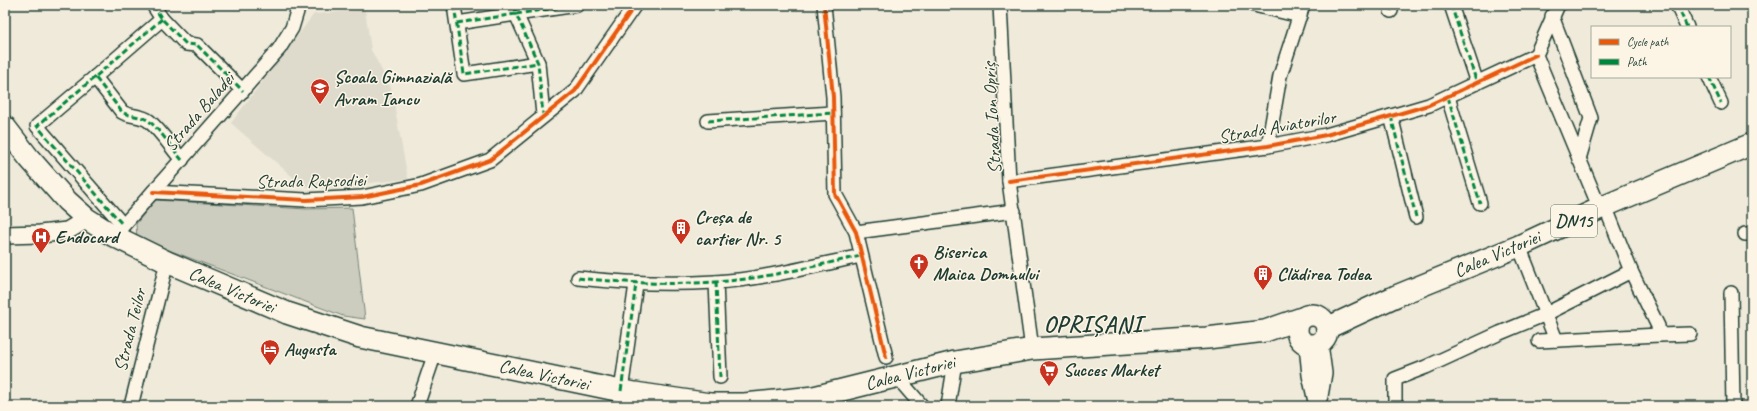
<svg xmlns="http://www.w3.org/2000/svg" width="1757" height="411" font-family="Caveat,sans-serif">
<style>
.built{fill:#dedbcc}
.green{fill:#cccdbf;stroke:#76857a}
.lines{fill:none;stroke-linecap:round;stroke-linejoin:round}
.minor-casing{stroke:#1f3d34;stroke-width:16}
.tertiary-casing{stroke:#1f3d34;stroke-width:20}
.primary-casing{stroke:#1f3d34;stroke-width:24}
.minor{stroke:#fcf5e5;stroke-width:13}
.tertiary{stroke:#fcf5e5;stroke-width:17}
.primary{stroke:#fcf5e5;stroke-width:21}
.quiet{stroke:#00873e;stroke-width:3;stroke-dasharray:6 3;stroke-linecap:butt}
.cycleway-casing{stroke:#fcf5e5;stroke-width:6}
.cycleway{stroke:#e8590c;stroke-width:4}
.labels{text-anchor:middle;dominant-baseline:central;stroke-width:3;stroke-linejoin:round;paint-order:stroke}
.shield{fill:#fcf5e5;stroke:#617469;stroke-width:1}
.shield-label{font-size:18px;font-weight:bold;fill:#1f3d34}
.poi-label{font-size:19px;font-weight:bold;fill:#1f3d34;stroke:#fcf5e5;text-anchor:start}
.street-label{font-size:19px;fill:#1f3d34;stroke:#fcf5e5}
.district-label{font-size:23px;font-weight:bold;letter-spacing:1px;fill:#1f3d34;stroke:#fcf5e5}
</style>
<rect width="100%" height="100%" fill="#efeada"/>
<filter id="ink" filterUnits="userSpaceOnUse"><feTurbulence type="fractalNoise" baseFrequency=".025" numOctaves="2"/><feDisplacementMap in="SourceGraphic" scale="8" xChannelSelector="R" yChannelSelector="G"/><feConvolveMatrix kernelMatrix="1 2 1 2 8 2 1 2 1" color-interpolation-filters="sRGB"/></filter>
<g filter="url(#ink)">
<!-- built -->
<polygon class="built" points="365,10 371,50 391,88 408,179 321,188 303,186 231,123 314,14"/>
<!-- green -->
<polygon class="green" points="155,200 306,209 352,208 365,319 343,316 137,238 136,224"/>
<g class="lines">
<!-- minor casing -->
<g class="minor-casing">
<g id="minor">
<polyline points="153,5 162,19 186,44 197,45 243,91"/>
<polyline points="454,5 464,74 538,63"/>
<polyline points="824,5 833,97 835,194 856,232 886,357"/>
<polyline points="1000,5 1009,181 1032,349"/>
<polyline points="1254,5 1300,16"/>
<polyline points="1451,5 1477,83"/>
<polyline points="1558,5 1536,55 1600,209"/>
<polyline points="1677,5 1687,27"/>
<polyline points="515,7 516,14 577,5"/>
<polyline points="1391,11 1392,5"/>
<polyline points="1552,16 1591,118 1579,159"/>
<path d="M 162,19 L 95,77 L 122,112 C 130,117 141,115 149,121 C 161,131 171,147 182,160"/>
<polyline points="457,23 516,14 538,63 543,115"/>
<polyline points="95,77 37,126 123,225"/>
<polyline points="1709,77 1721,103"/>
<polyline points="1448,97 1480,203"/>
<polyline points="1391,116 1416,217"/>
<polyline points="708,121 833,113"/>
<polyline points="1268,146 1280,76 1303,5"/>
<polyline points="1009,181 1268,146 1326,135 1429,105 1536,55"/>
<polyline points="153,192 306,200 362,197 421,185 490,160 575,91 635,5"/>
<polyline points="1605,206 1631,271 1658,326 1659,335 1690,334"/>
<polyline points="856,232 1014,211"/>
<polyline points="1745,234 1752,234"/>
<polyline points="114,236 279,49 292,28 299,5"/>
<polyline points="1519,246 1556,340"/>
<path d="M 578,278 C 624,283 669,285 715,282 C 764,279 813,266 861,256"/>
<polyline points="716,282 720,377"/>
<polyline points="1731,293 1733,406"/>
<polyline points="1539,341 1659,335"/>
<polyline points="900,376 903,384 922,406"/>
<polyline points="621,391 636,284"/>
<polyline points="131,406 167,262"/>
<polyline points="417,406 435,353"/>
<polyline points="948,406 955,362"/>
<polyline points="1395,406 1395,379 1426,367 1500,333 1546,314 1631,271"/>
</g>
</g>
<!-- tertiary casing -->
<g class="tertiary-casing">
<g id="tertiary">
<polyline points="5,235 40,234 67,231 87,219"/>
<polyline points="1308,345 1311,375 1318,406"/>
<polyline points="1319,396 1323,373 1319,344"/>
</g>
</g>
<!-- primary casing -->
<g class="primary-casing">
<g id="primary">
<polyline points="5,127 29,158 67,201 87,219 114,236 167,262 287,313 360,337 621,391 710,404 744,404 814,397 955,362 1032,349 1207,338 1265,331 1302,318"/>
<circle cx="1312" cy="330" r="15"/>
<polyline points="1327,328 1396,296 1519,246 1605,206 1752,144"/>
</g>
</g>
<!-- minor -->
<use href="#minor" class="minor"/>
<!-- tertiary -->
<use href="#tertiary" class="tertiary"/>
<!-- primary -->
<use href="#primary" class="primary"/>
<!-- quiet -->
<g class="quiet">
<polyline points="153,5 162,19 186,44 197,45 243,91"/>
<polyline points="454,5 464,74 538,63"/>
<polyline points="515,5 516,14 577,5"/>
<polyline points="1451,5 1477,83"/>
<polyline points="1677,5 1687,27"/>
<polyline points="1391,11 1392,5"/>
<path d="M 162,19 L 95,77 L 122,112 C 130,117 141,115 149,121 C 161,131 171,147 182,160"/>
<polyline points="457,23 516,14 538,63 543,115"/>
<polyline points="95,77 37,126 123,225"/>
<polyline points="1709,77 1721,103"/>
<polyline points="1448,97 1480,203"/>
<polyline points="1391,116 1416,217"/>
<polyline points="708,121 833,113"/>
<path d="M 578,278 C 624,283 669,285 715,282 C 764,279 813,266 861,256"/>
<polyline points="716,282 720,377"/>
<polyline points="621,391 636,284"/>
</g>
<!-- cycleway casing -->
<g class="cycleway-casing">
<g id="cycleway">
<polyline points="824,5 833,97 835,194 856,232 886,357"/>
<polyline points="1009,181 1268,146 1326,135 1429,105 1536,55"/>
<polyline points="153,192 306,200 362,197 421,185 490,160 575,91 635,5"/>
</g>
</g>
<!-- cycleway -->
<use href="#cycleway" class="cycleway"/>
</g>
</g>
<!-- icons -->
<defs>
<g id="school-pin" transform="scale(1)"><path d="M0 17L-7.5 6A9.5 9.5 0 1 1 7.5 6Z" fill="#c8321e" stroke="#fcf5e5"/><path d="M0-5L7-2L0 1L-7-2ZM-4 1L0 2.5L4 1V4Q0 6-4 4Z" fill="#fff"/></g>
<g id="building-pin" transform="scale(1)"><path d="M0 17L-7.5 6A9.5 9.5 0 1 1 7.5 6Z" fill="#c8321e" stroke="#fcf5e5"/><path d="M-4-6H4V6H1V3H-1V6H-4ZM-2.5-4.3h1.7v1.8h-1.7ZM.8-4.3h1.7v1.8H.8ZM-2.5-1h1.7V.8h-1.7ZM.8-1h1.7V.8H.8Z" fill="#fff"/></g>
<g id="hospital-pin" transform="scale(1)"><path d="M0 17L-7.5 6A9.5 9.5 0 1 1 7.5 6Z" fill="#c8321e" stroke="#fcf5e5"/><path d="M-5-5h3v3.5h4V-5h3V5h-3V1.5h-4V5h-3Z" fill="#fff"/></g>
<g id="church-pin" transform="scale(1)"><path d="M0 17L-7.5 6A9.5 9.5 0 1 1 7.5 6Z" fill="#c8321e" stroke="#fcf5e5"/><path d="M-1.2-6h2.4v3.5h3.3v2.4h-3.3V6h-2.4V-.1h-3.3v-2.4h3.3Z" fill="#fff"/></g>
<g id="hotel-pin" transform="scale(1)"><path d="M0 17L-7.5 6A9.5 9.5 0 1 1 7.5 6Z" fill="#c8321e" stroke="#fcf5e5"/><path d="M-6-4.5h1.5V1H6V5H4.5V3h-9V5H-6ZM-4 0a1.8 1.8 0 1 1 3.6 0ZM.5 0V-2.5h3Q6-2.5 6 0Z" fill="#fff"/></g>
<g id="supermarket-pin" transform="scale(1)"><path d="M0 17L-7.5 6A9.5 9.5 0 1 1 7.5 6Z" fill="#c8321e" stroke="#fcf5e5"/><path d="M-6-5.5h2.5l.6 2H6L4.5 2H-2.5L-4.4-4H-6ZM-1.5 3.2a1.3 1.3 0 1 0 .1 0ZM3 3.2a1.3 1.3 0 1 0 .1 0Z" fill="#fff"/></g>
</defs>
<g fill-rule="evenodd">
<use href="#school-pin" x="320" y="88"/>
<use href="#building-pin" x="681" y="228"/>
<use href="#hospital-pin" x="41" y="237"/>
<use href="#church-pin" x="919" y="263"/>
<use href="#building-pin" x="1263" y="274"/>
<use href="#hotel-pin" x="270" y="349"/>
<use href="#supermarket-pin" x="1049" y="370"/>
</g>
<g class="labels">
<!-- shield labels -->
<rect class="shield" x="1551" y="205" width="46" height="32" rx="3"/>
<g class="shield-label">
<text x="1574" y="221">DN15</text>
</g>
<!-- poi labels -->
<g class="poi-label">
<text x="334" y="77">Școala Gimnazială<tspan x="334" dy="22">Avram Iancu</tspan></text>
<text x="695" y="217">Creșa de<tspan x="695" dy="22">cartier Nr. 5</tspan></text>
<text x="55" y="237">Endocard</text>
<text x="933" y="252">Biserica<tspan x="933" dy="22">Maica Domnului</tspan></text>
<text x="1277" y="274">Clădirea Todea</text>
<text x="284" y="349">Augusta</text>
<text x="1063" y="370">Succes Market</text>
</g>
<!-- street labels -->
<g class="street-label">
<text transform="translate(199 112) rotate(-49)">Strada Baladei</text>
<text transform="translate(992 118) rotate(-93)">Strada Ion Opriș</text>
<text transform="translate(1277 127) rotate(-10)">Strada Aviatorilor</text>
<text transform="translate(311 181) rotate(-1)">Strada Rapsodiei</text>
<text transform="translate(1497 254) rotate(-23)">Calea Victoriei</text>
<text transform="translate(232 290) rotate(23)">Calea Victoriei</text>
<text transform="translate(130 330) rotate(-76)">Strada Teilor</text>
<text transform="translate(910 373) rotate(-14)">Calea Victoriei</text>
<text transform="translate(544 375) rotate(12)">Calea Victoriei</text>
</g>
<!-- district labels -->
<g class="district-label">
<text x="1093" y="324">OPRIȘANI</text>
</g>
</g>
<!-- margin -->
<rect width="1757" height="411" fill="none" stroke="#fcf5e5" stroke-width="20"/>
<rect x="10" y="10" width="1737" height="391" fill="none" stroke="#1f3d34" stroke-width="1.5" filter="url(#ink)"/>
<!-- legend -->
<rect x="1591" y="26" width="140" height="52" fill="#fcf5e5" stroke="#a4ab9e"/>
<rect x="1599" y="39" width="20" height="6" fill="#e8590c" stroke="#a4ab9e"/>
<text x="1627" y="46" font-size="12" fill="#1f3d34">Cycle path</text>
<rect x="1599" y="59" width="20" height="6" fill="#00873e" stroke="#a4ab9e"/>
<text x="1627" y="66" font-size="12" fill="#1f3d34">Path</text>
</svg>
